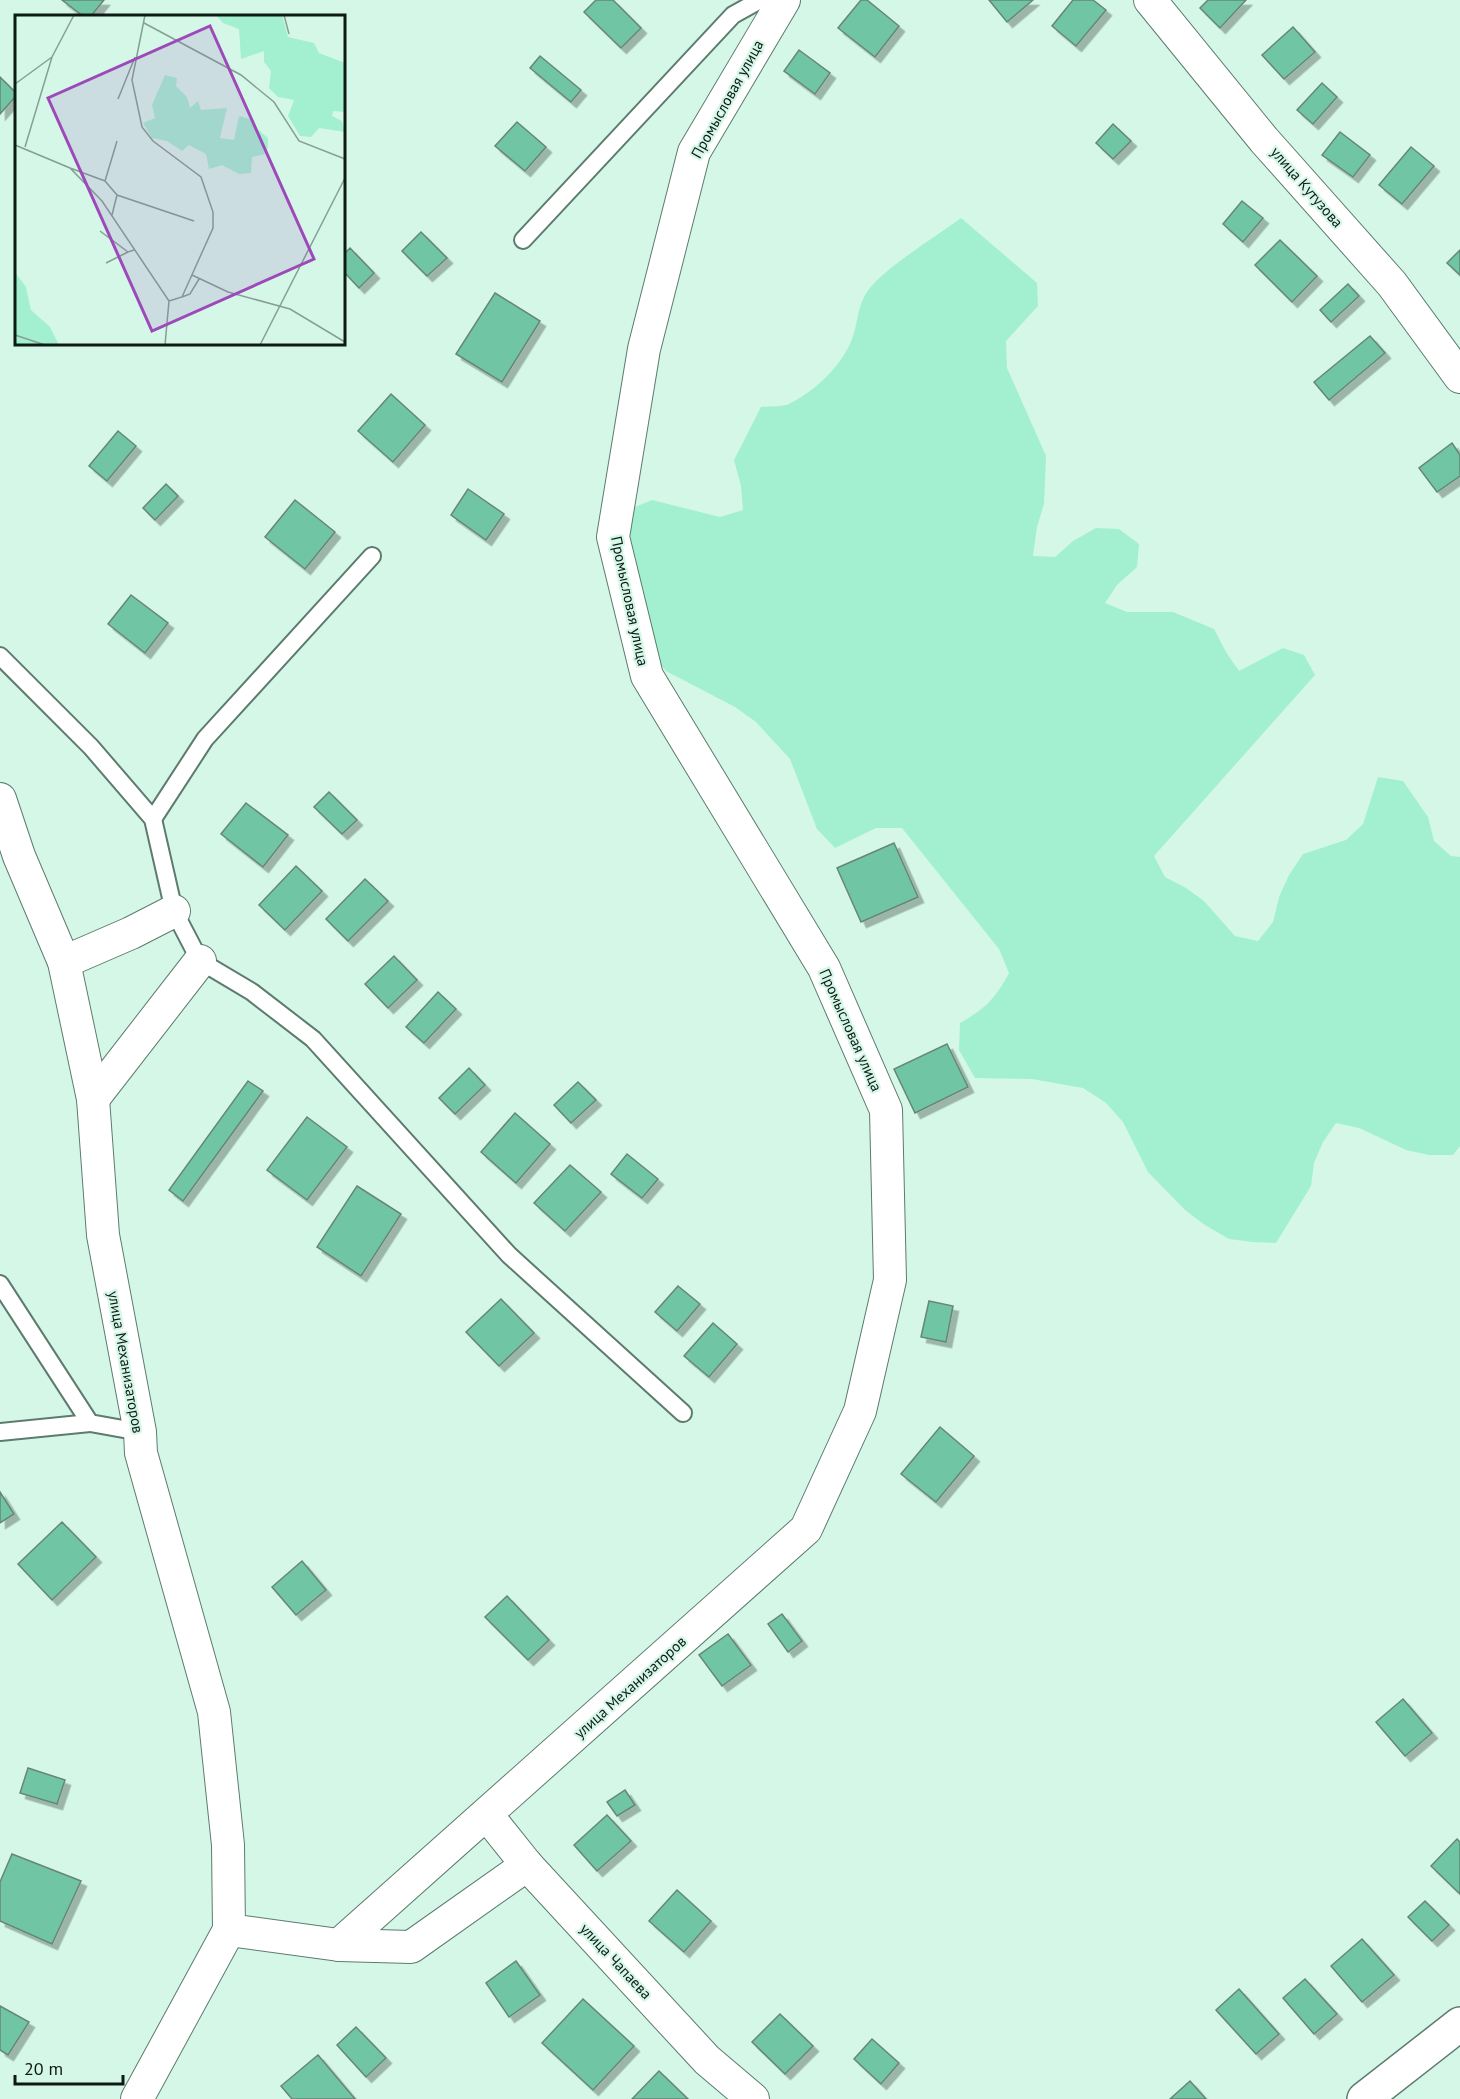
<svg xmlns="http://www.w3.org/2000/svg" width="1460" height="2099" font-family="'PT Sans',sans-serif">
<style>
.green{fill:#a3f0d0}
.building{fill:#70c6a4;stroke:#678678;stroke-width:1.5;filter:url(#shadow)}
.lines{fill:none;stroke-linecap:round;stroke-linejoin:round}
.service-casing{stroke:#5d7b6e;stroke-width:20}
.minor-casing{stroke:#5d7b6e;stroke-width:34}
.tertiary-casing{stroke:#5d7b6e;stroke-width:36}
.service{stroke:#fff;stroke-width:16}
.minor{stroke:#fff;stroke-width:32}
.tertiary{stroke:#fff;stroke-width:33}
.labels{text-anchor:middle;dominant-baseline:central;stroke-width:4.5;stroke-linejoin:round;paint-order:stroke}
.street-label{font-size:15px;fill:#0e1a15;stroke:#d5f7e8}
.inset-road{fill:none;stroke:#859f94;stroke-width:1.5}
.view{fill:#9d4ab9;fill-opacity:0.15;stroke:#9d4ab9;stroke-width:3}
.inset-edge{fill:none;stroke:#0e1a15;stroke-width:3}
</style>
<defs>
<filter id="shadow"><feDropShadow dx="5.5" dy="5.5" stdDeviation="0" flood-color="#0004"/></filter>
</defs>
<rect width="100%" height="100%" fill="#d5f7e8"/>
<!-- green -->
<path class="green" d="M 961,218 L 1037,283 L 1038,306 L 1006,341 L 1007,368 L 1046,456 L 1044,504 L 1037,527 L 1033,556 L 1055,557 L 1073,541 L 1096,528 L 1119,529 L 1139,544 L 1137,567 L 1117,585 L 1105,603 L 1127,612 L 1173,612 L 1214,629 L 1226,652 L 1239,671 L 1283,648 L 1304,655 L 1315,675 L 1154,856 L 1165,877 L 1186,888 L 1204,901 L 1235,936 L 1258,941 L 1273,922 L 1279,897 L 1289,875 L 1303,854 L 1346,840 L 1363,824 L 1378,777 L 1403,781 L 1428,817 L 1434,841 L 1451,856 L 1460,857 L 1460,1146 L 1453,1155 L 1429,1155 L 1406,1150 L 1359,1128 L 1336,1123 L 1323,1142 L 1314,1163 L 1311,1186 L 1276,1243 L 1253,1242 L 1229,1239 L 1205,1225 L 1185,1210 L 1148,1172 L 1123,1122 L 1106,1103 L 1083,1088 L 1032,1079 L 975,1078 L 959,1050 L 960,1023 C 986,1008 995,999 1009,973 L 999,949 L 902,828 L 876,828 L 835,848 L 817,829 L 790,759 L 756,722 L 735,707 L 666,671 L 651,652 L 631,573 L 630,509 L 652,500 L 720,517 L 743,510 L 741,486 L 734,460 L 761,407 C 770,406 781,407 789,404 C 814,392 842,366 852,339 C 858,324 857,306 867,292 C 882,269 937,236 961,218 Z"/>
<!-- building -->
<g class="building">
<polygon points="62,0 104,0 91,16 83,16"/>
<polygon points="596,0 613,0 641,28 621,48 584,12"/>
<polygon points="861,0 867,0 899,26 875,57 838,28"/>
<polygon points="989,0 1033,0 1007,22"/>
<polygon points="1073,0 1093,0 1106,10 1076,46 1052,26"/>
<polygon points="1208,0 1246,0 1220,28 1200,8"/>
<polygon points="1293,27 1315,52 1284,79 1262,55"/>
<polygon points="799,50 830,73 815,94 784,71"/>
<polygon points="540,56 581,90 571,102 530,68"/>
<polygon points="0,77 16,93 16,96 0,114"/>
<polygon points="1322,83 1337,97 1313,124 1297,110"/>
<polygon points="517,122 546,147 525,171 495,146"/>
<polygon points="1113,124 1131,141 1113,159 1096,143"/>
<polygon points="1340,132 1370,155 1353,177 1322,155"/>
<polygon points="1411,147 1434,166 1402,204 1379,185"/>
<polygon points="1242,201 1263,218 1243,242 1223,224"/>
<polygon points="421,232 447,258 427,276 402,251"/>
<polygon points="1280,240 1317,276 1292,302 1255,265"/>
<polygon points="350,248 374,273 359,288 344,272 344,254"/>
<polygon points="1460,250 1460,275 1447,263"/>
<polygon points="1348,284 1359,296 1331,322 1320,310"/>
<polygon points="495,293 540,321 502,382 456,354"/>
<polygon points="1370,336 1385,353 1329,400 1314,382"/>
<polygon points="391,394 425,425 393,462 358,431"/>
<polygon points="118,431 136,446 107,481 89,466"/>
<polygon points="1452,443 1460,455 1460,476 1437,492 1419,468"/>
<polygon points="166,484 178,496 155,520 143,508"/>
<polygon points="468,489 504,514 486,540 451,515"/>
<polygon points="295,500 335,532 305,569 265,537"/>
<polygon points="131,595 168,623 145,653 108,624"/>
<polygon points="329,792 357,820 342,834 314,807"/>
<polygon points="246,803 288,835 263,867 221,834"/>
<polygon points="894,843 918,897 861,922 837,868"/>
<polygon points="296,866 322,891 285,930 259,905"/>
<polygon points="365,879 388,901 348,941 326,919"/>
<polygon points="394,956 417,980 388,1008 365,984"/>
<polygon points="438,992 456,1009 424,1043 406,1027"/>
<polygon points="947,1044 968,1087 915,1113 894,1069"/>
<polygon points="469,1068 485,1085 455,1114 439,1098"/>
<polygon points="248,1081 263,1091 183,1201 169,1190"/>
<polygon points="578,1082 596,1100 571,1123 554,1105"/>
<polygon points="515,1113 550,1144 516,1183 481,1152"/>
<polygon points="307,1117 347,1147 307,1200 267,1170"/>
<polygon points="627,1154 658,1179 642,1198 611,1174"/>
<polygon points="570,1165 601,1192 565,1231 534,1203"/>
<polygon points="357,1186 401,1214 361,1276 317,1247"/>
<polygon points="678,1286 700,1304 677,1331 655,1312"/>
<polygon points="501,1299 534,1333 499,1366 466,1332"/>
<polygon points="929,1301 953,1306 946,1342 921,1337"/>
<polygon points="713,1323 737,1344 709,1377 684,1356"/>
<polygon points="940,1427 974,1456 936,1502 901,1474"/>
<polygon points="0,1492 14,1514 0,1523"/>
<polygon points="62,1522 96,1557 52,1600 18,1564"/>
<polygon points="302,1561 326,1590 296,1615 272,1587"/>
<polygon points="507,1596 549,1640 528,1660 485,1617"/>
<polygon points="782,1614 802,1641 788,1652 768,1624"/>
<polygon points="728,1634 751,1665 722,1686 699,1655"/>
<polygon points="1403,1699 1432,1733 1405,1756 1376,1722"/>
<polygon points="28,1768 65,1780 57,1804 20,1793"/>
<polygon points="625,1790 635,1805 617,1816 607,1802"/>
<polygon points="607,1815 631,1841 597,1871 574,1845"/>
<polygon points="1457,1839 1460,1842 1460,1894 1431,1866"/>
<polygon points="12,1854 81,1881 52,1944 0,1921 0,1882"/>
<polygon points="677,1890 711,1921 684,1952 649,1921"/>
<polygon points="1425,1901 1449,1925 1432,1941 1408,1917"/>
<polygon points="1362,1939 1394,1975 1362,2002 1331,1966"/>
<polygon points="516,1961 540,1995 509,2017 486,1983"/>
<polygon points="1305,1979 1337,2014 1314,2034 1283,1998"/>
<polygon points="1239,1989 1279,2034 1256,2054 1216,2010"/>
<polygon points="583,1999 634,2046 593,2090 542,2043"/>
<polygon points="0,2006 29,2022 8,2055 0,2050"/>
<polygon points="780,2014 813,2046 785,2074 752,2042"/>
<polygon points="356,2027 386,2058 366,2077 337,2045"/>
<polygon points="872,2039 899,2063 881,2084 854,2059"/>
<polygon points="318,2055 355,2099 292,2099 281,2086"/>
<polygon points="659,2071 688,2099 632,2099"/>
<polygon points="1190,2081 1206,2099 1170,2099"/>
</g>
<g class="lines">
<!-- service casing -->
<g class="service-casing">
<g id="service">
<polyline points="523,240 733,15 760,0"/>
<polyline points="0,656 91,747 153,819 174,911 200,961 252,992 313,1039 509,1255 683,1413"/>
<polyline points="153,819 205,739 372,556"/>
<polyline points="0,1284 90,1423 140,1432"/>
<polyline points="0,1432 90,1423"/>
</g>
</g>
<!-- minor casing -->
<g class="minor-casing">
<g id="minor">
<polyline points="1150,0 1264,140 1392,284 1460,377"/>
<polyline points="0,799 19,856 64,962 93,1099 103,1235 140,1432 141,1453 214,1712 228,1845 229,1930 137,2099"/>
<polyline points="64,962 131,933 174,911"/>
<polyline points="93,1099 200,961"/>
<polyline points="487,1815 527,1865 707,2060 753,2099"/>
<polyline points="229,1930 339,1945 806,1529 860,1411 890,1280 886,1110 824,968 647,676 613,537 644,349 694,152 784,0"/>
<polyline points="339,1945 411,1947 527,1865"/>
</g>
</g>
<!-- tertiary casing -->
<g class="tertiary-casing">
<polyline id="tertiary" points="1364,2099 1460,2024"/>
</g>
<!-- service -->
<use href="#service" class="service"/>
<!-- minor -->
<use href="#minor" class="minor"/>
<!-- tertiary -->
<use href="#tertiary" class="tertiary"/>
</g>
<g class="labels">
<!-- street labels -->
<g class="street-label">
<text transform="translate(727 99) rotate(-61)">Промысловая улица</text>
<text transform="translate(1307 187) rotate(49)">улица Кутузова</text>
<text transform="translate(630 601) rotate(78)">Промысловая улица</text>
<text transform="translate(851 1030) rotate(66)">Промысловая улица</text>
<text transform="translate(126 1362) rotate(80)">улица Механизаторов</text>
<text transform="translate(630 1687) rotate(-42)">улица Механизаторов</text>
<text transform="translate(616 1961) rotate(47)">улица Чапаева</text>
</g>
</g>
<!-- overview -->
<g transform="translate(15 15)">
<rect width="330" height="330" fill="#d5f7e8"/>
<path d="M 201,0 L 267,0 L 273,22 L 299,28 L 304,38 L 330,48 L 330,97 L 318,96 L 317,101 L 327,106 L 330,117 L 304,113 L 296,122 L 285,121 L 273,101 L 279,85 L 263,82 L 254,73 L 256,56 L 249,47 L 249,36 L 226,44 L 224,14 L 208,8 ZM 150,60 L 162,63 L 161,71 L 172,82 L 175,93 L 183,86 L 186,95 L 212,93 L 205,123 L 219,125 L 224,101 L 239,105 L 241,113 L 253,123 L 253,131 L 251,139 L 237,142 L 236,158 L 224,159 L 207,150 L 194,154 L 191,139 L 174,130 L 167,136 L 152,126 L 137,123 L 128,108 L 140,103 L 137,90 ZM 0,257 L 11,272 L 16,295 L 35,312 L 44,330 L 0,330 Z" fill="#a3f0d0"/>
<path class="inset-road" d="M 130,0 L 117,65 L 127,112 L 138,126 L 186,162 L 198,197 L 198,213 L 167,282 L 154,286M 269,0 L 274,19M 129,8 L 226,60 L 259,87 L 284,126 L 330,144M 0,69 L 37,42M 103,84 L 120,42M 0,130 L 55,153 L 87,186 L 154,286 L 150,330M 10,132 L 37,42 L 59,0M 55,153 L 90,166 L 102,180 L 179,206M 90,166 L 102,126M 97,200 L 102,180M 85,216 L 113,237 L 119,235M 91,248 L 113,237M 177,260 L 213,277 L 275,294 L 330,327M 167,282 L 175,279 L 184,264M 0,320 L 30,330M 245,330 L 330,163"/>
<path class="view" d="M 195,11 L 299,244 L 137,316 L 33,83 Z"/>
<rect width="330" height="330" class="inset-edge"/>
</g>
<!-- scale -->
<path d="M15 2075v9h108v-9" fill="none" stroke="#0e1a15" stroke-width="3"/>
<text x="24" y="2075" font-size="18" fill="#0e1a15" stroke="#d5f7e8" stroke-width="4.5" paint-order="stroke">20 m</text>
</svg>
